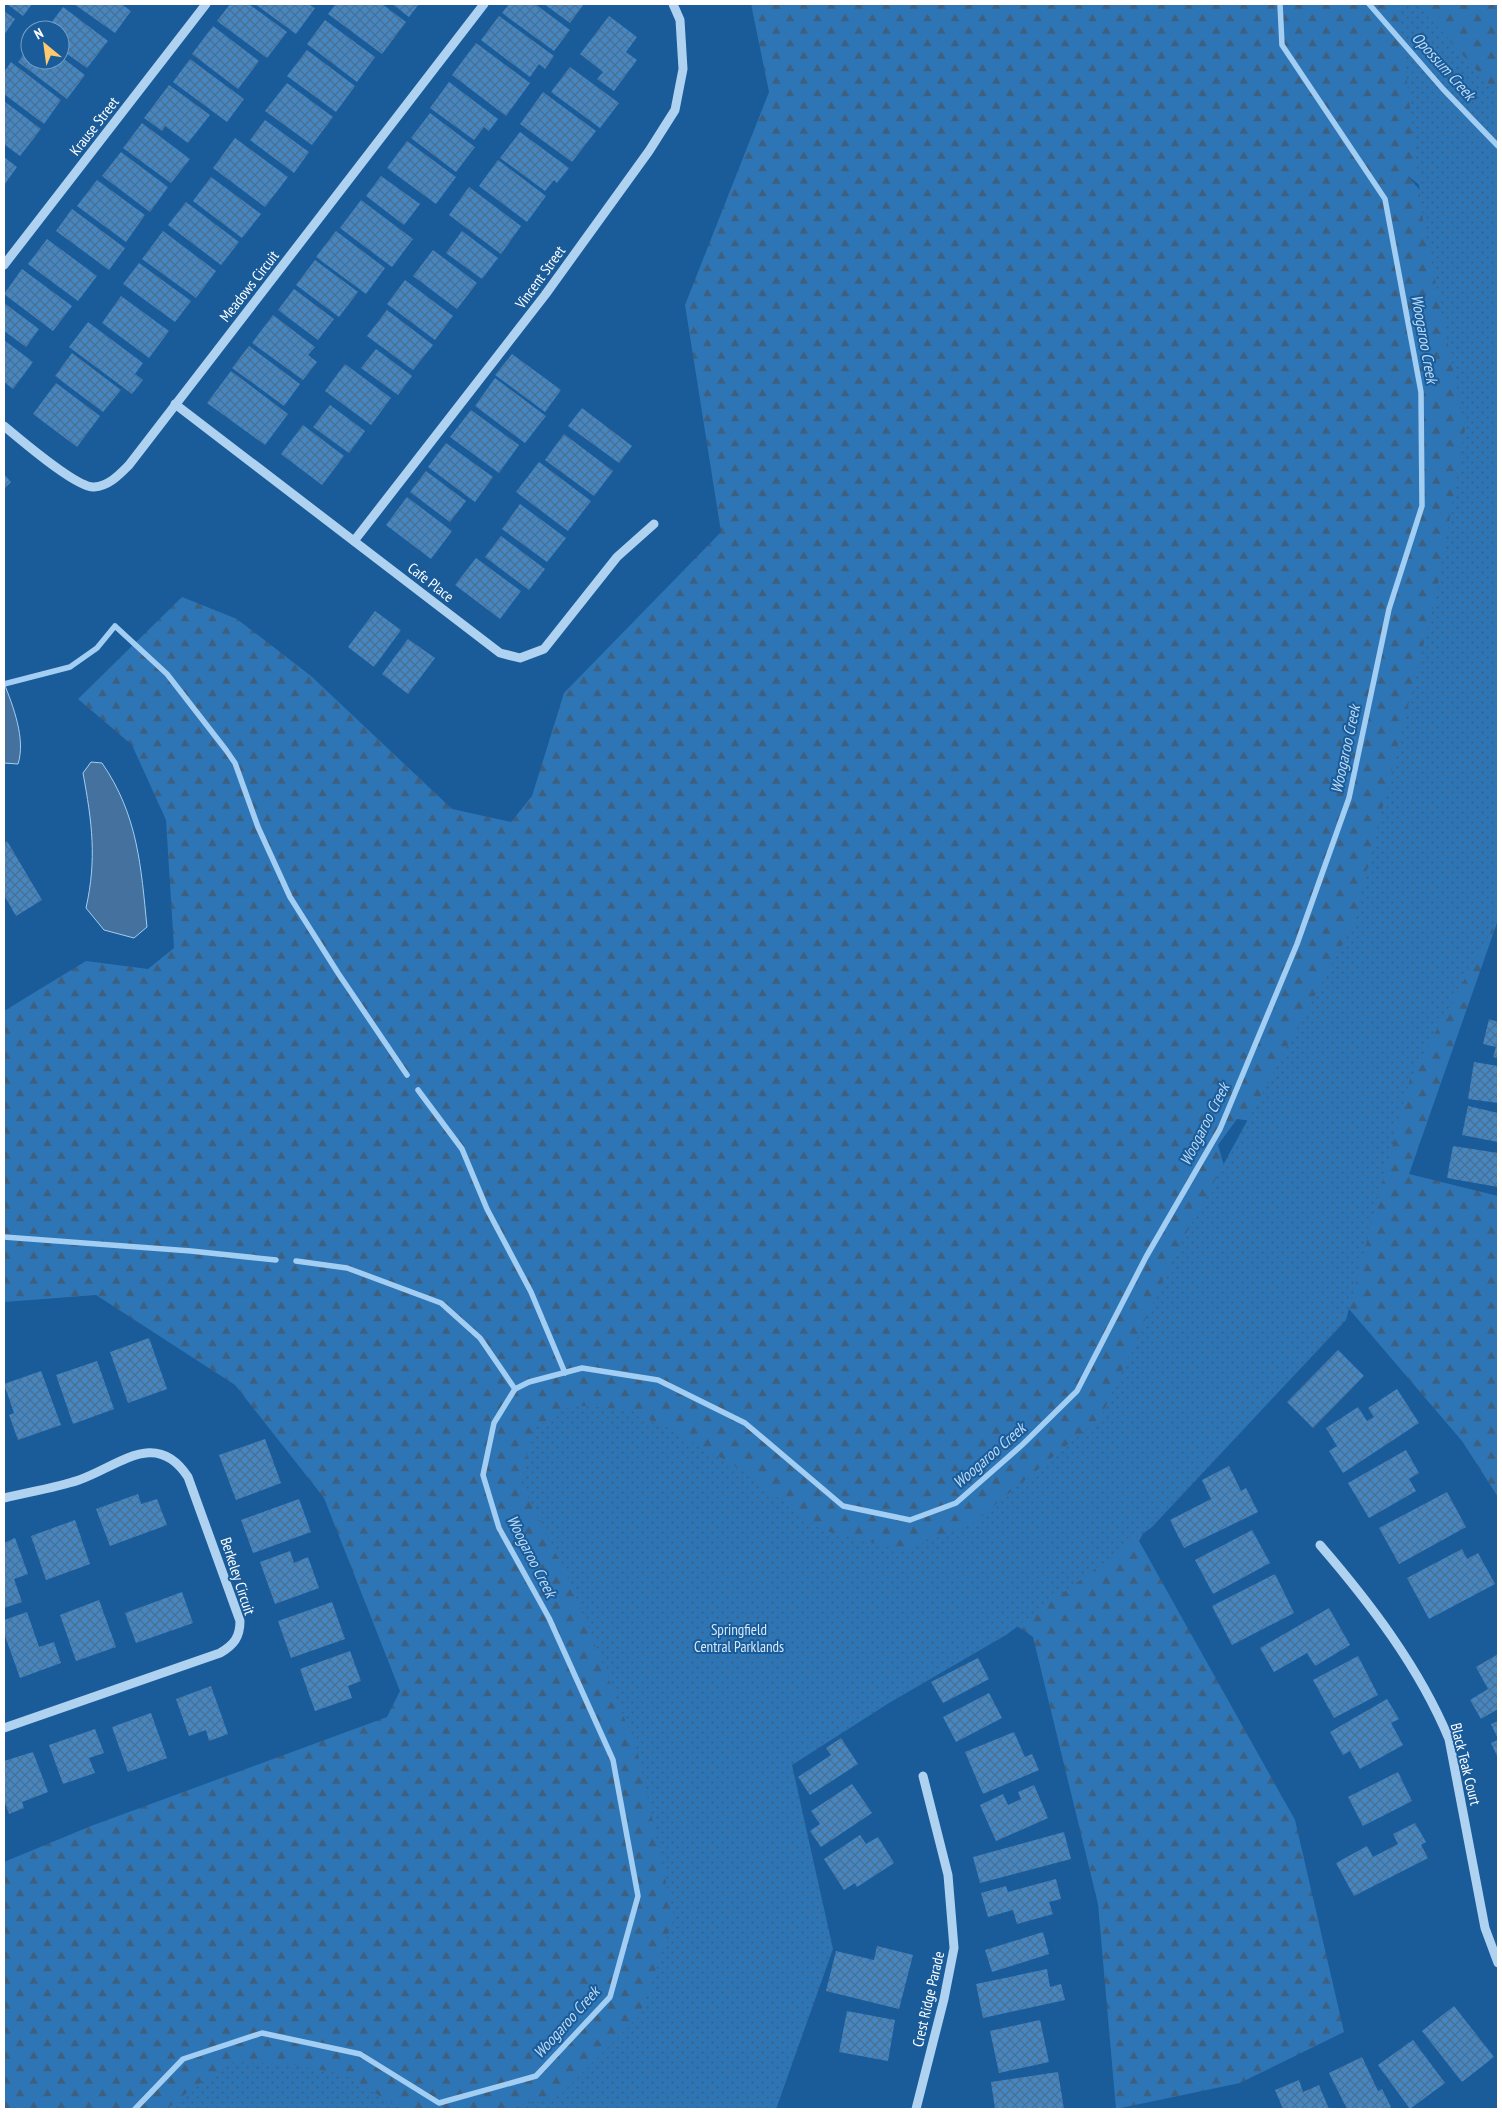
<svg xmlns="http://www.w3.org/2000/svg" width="1502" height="2113" font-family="'PT Sans Narrow',sans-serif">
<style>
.forest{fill:url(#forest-firs)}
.park{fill:url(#park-dots)}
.water{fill:#44719d;stroke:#a2cef3}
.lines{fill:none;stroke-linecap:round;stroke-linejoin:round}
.stream{stroke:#a2cef3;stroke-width:5.5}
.building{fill:url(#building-cross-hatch)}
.minor{stroke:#afd2f1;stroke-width:9}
.labels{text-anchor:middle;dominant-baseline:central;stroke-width:4;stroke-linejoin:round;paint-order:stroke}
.street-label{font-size:15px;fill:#fff;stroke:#1a5b99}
.park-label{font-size:15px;fill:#d6eafc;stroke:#1a5b99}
.water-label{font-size:16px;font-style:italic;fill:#bcdbf7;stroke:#1a5b99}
</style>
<defs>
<pattern id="forest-firs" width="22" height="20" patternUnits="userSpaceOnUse" patternTransform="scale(1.25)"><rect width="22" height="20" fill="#2e75b6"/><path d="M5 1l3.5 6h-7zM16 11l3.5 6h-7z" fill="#3d6081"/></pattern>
<pattern id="park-dots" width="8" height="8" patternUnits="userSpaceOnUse" patternTransform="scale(1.25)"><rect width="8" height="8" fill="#2e75b6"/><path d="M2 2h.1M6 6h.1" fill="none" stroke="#3d6081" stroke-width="1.8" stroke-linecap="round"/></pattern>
<pattern id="building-cross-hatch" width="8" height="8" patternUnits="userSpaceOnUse" patternTransform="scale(1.25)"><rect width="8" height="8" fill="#4787c1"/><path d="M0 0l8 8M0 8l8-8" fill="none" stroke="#496f92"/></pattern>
</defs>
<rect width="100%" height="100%" fill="#1a5b99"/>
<!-- forest -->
<polygon class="forest" points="751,4 1498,4 1498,248 1407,175 1468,248 1498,321 1498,920 1409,1174 1498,1196 1498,1497 1462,1441 1296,1247 1267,1123 1237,1119 1218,1145 1252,1263 1238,1353 1139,1541 1295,1820 1344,2032 1240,2083 1116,2109 1098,1904 1033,1637 980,1600 763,1712 770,2109 4,2109 4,1862 91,1826 387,1717 400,1691 324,1498 235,1385 96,1295 4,1302 4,1011 86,961 148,969 174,948 166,820 132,745 78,699 182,597 237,619 311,676 452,809 511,822 532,796 564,693 721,532 685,305 769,92"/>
<!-- park -->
<g class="park">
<polygon points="1398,4 1417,4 1498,94 1498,918 1410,1079 1346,1320 1152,1527 1006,1635 889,1703 792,1765 833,1949 776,2109 506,2109 560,2095 639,2016 674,1918 637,1750 569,1580 521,1483 533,1429 572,1405 631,1410 731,1463 822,1530 903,1550 972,1524 1101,1417 1174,1256 1353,925 1437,591 1465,429 1423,220"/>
<polygon points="234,2062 289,2064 344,2074 401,2109 167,2109 191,2089"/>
</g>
<!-- water -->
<g class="water">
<path d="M 4,683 C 13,706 26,739 18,764 L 4,763 Z"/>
<path d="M 91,762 L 102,763 C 138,815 141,867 147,927 L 134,938 L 104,930 L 86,908 C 97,859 92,822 83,773 Z"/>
</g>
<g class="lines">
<!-- stream -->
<g class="stream">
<polyline points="1369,4 1443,89 1498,146"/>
<polyline points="4,684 70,667 97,648 115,626 167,674 226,750 235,763 258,827 290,897 338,973 407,1075"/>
<polyline points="418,1090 462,1149 487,1209 531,1292 565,1373"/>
<polyline points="4,1237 191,1251 276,1260"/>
<polyline points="296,1261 347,1268 441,1303 480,1338 515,1389"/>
<polyline points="135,2109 183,2059 262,2033 360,2054 439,2103 536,2076 610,1997 638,1896 613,1760 549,1618 499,1528 483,1475 494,1423 515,1389 529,1382 582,1368 658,1380 745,1423 843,1506 910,1520 956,1503 1022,1445 1077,1391 1146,1257 1220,1129 1297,944 1349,798 1389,609 1422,506 1421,392 1385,199 1282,45 1280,4"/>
</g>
</g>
<!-- building -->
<g class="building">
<polygon points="7,4 32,4 23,16"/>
<polygon points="74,4 121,4 131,11 115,33"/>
<polygon points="230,4 249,4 287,32 267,58 217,21"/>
<polygon points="255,4 308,4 315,8 296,34"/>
<polygon points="336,4 382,4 406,22 382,54 328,14"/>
<polygon points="392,4 419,4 409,17"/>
<polygon points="509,4 535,4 570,30 554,51 502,13"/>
<polygon points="544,4 584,4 570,23"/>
<polygon points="63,7 108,41 87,68 60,49 60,30 46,30"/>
<polygon points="4,11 15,19 4,35"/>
<polygon points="499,16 554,56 545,69 539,64 530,77 481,40"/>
<polygon points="609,16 637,37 626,52 637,60 614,91 597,79 603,72 580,54"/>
<polygon points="325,20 375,57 357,82 307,44"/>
<polygon points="213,26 259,61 238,89 192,54"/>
<polygon points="476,43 530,83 506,116 452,75"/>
<polygon points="30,45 30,60 60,60 60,56 85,75 67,99 18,62"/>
<polygon points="307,50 355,86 336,112 287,76"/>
<polygon points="190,59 244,99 227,122 173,82"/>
<polygon points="11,62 61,100 44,124 4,94 4,72"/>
<polygon points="570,67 619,103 600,128 551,92"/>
<polygon points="449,82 498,119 489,131 484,127 474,140 430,108"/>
<polygon points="287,83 333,117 312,145 265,111"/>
<polygon points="169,85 210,115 188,143 165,126 162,131 144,118"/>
<polygon points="543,92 596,131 572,162 520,124"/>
<polygon points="4,101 41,129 20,156 4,144"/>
<polygon points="430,113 475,147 456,172 411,138"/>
<polygon points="265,120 309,152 294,173 250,140"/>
<polygon points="142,123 190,159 171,183 123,148"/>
<polygon points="520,132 569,168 557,183 554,180 545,191 500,158"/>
<polygon points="235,138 288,177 265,207 213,168"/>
<polygon points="407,141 456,177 436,204 387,168"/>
<polygon points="121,152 168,187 150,212 102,176"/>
<polygon points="4,157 17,167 4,185"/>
<polygon points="498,160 546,196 527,222 479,186"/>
<polygon points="381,176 420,204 404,225 366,196"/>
<polygon points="211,177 261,214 242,238 193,201"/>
<polygon points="97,180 145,215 126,242 77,206"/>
<polygon points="469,187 521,226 501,254 449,215"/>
<polygon points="361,200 413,239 392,267 340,228"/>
<polygon points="186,202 239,242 221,265 168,225"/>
<polygon points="72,209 125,248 109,270 56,231"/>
<polygon points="163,231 216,271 196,298 142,259"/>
<polygon points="336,231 385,268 366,294 316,257"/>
<polygon points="462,231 498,258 482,279 446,253"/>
<polygon points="47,239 97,276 78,301 28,264"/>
<polygon points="433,250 477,283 457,309 413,276"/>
<polygon points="315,260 358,292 339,317 296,285"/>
<polygon points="139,263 191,301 175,322 123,284"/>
<polygon points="22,269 72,306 53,331 4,294"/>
<polygon points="405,280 453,316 435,340 387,304"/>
<polygon points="294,289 334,319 318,340 278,310"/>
<polygon points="121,296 169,331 149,358 102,323"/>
<polygon points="4,303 39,329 26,347 4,331"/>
<polygon points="387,310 433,345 413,370 367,336"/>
<polygon points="273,315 315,347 308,355 317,362 303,380 252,343"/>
<polygon points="88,322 143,363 135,374 143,380 132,394 69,347"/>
<polygon points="4,340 33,362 13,389 4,382"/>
<polygon points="249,346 300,384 284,406 232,368"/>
<polygon points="376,349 412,376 398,395 361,368"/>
<polygon points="72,353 121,390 103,412 55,376"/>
<polygon points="512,354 561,390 545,412 495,375"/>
<polygon points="345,364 391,398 371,425 325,391"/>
<polygon points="231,371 288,414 265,445 207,403"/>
<polygon points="495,378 546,416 525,443 475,406"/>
<polygon points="56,383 100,416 77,447 33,414"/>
<polygon points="330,405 365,431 349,453 313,427"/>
<polygon points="582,408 632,446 619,463 568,426"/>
<polygon points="471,410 519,445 499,473 450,437"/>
<polygon points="303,425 344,456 322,485 281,454"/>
<polygon points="564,434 613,471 594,496 545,460"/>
<polygon points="446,443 493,477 475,502 428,467"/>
<polygon points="539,462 591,501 568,531 516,492"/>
<polygon points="426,471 466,501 450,522 410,492"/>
<polygon points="4,474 11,482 4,489"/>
<polygon points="407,497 452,531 431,559 386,525"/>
<polygon points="520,504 566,538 547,562 502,529"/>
<polygon points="501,536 545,569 529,590 485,557"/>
<polygon points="476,558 521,591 500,619 455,585"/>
<polygon points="375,611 401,630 374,667 348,647"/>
<polygon points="408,639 435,658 408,694 382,674"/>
<polygon points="7,841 42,900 16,916 4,895 4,844"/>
<polygon points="1489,1019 1498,1022 1498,1058 1493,1057 1496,1047 1483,1044"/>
<polygon points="1474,1062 1498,1066 1498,1103 1468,1099"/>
<polygon points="1468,1106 1498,1113 1498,1142 1462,1135"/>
<polygon points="1453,1146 1498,1153 1498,1187 1447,1178"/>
<polygon points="149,1338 167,1389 128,1403 110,1352"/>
<polygon points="1338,1350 1364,1376 1313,1428 1287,1402"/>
<polygon points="97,1361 114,1409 73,1424 56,1375"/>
<polygon points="41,1371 61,1425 18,1440 9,1415 14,1413 4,1384"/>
<polygon points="1397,1389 1419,1423 1343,1473 1329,1451 1337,1446 1326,1428 1358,1407 1367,1421 1374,1417 1368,1408"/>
<polygon points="265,1439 281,1483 236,1500 219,1455"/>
<polygon points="1406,1450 1419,1473 1409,1479 1416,1491 1369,1518 1348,1483"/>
<polygon points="1229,1466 1241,1491 1246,1488 1258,1512 1184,1548 1170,1520 1211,1499 1202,1480"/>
<polygon points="1447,1492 1466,1527 1399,1564 1379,1528"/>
<polygon points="138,1494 141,1504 157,1499 167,1525 110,1546 96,1509"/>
<polygon points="299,1499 311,1532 253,1553 241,1520"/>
<polygon points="75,1520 90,1564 46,1580 31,1536"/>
<polygon points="1252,1530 1270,1563 1213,1594 1195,1560"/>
<polygon points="15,1538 28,1574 14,1579 22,1602 4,1608 4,1543"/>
<polygon points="1462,1549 1467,1559 1478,1553 1495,1584 1429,1619 1407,1578"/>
<polygon points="290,1551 294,1563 308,1557 319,1588 275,1604 260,1562"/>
<polygon points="1275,1574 1294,1613 1232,1645 1212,1606"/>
<polygon points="182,1592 193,1623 136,1643 125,1613"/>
<polygon points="99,1600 116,1647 76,1661 60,1615"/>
<polygon points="332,1602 345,1639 291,1658 278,1621"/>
<polygon points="1329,1608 1350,1645 1315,1666 1307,1653 1274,1672 1260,1648"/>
<polygon points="27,1612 39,1647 54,1642 61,1663 20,1678 4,1633 4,1620"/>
<polygon points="350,1651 361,1681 348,1686 352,1698 315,1711 300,1669"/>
<polygon points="1498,1654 1498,1709 1481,1719 1470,1700 1488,1689 1476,1667"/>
<polygon points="1358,1656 1378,1695 1334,1718 1313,1680"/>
<polygon points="978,1658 989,1679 943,1703 931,1682"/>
<polygon points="211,1686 228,1734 209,1741 206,1730 189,1736 176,1699"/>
<polygon points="989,1693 1002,1718 956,1742 943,1717"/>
<polygon points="1387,1699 1399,1719 1391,1723 1403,1745 1360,1769 1350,1751 1343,1755 1330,1732"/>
<polygon points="151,1713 167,1758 128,1772 112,1727"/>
<polygon points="1498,1721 1498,1739 1491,1724"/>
<polygon points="95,1729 104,1753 89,1758 95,1773 63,1784 49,1745"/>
<polygon points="1014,1732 1025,1757 1032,1754 1039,1770 983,1794 965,1752"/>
<polygon points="841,1738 858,1764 810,1795 798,1777 831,1755 826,1748"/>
<polygon points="1498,1740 1498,1758 1491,1743"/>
<polygon points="33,1752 48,1792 22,1802 24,1808 9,1814 4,1800 4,1761"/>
<polygon points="1398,1772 1412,1801 1363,1826 1348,1797"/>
<polygon points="852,1784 872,1813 821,1847 810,1831 820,1824 811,1811"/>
<polygon points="1034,1785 1048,1818 996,1841 980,1805 1003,1794 1008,1805 1021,1799 1018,1792"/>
<polygon points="1415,1823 1426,1842 1421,1845 1428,1858 1354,1896 1336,1863 1367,1846 1373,1857 1398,1844 1393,1834"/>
<polygon points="1064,1832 1071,1859 980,1883 973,1857"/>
<polygon points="860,1835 866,1844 878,1837 894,1863 857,1887 855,1883 844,1890 824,1859"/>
<polygon points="1056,1879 1061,1899 1049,1902 1053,1914 1017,1924 1013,1910 988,1917 981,1893 1006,1886 1008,1892"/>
<polygon points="1043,1932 1049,1954 992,1972 985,1950"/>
<polygon points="877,1946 913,1955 899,2009 826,1991 836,1951 874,1960"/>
<polygon points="1047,1969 1050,1987 1061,1984 1065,2000 983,2018 976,1984"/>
<polygon points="1454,2006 1494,2057 1462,2082 1422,2031"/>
<polygon points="847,2011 895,2020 888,2061 839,2052"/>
<polygon points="1040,2020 1049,2062 999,2073 990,2031"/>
<polygon points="1413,2040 1445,2083 1410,2109 1378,2065"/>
<polygon points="1362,2057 1378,2091 1382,2089 1391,2107 1387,2109 1347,2109 1329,2073"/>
<polygon points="1058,2072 1064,2109 995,2109 991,2082"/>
<polygon points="1299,2080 1303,2092 1319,2085 1329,2109 1283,2109 1275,2090"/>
</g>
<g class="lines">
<!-- minor -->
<g class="minor">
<polyline points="4,265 206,4"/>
<polyline points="175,404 500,653 520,658 544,649 617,557 654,524"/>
<path d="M 4,426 C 20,439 76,488 94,487 C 109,486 119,475 129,465 L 484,4"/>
<polyline points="354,541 545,295 649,151 675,110 683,69 680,20 673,4"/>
<path d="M 4,1498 C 29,1492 55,1488 79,1480 C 119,1466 156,1428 188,1477 L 240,1621 C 240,1637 234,1645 220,1653 L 4,1728"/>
<path d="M 1320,1545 C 1370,1603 1419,1667 1449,1739 L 1485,1928 L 1498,1963"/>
<polyline points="916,2109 944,1999 954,1948 948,1875 923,1776"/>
</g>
</g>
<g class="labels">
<!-- street labels -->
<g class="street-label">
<text transform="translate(94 126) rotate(-52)">Krause Street</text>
<text transform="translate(540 277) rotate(-54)">Vincent Street</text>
<text transform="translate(249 286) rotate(-52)">Meadows Circuit</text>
<text transform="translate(431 582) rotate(38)">Cafe Place</text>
<text transform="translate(238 1576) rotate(72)">Berkeley Circuit</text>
<text transform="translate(1466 1764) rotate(76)">Black Teak Court</text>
<text transform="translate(928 1999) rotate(-77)">Crest Ridge Parade</text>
</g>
<!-- park labels -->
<g class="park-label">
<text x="739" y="1629">Springfield<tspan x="739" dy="17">Central Parklands</tspan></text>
</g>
<!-- water labels -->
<g class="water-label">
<text transform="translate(1444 66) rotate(48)">Opossum Creek</text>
<text transform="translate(1425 339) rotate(80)">Woogaroo Creek</text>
<text transform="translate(1345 749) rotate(-78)">Woogaroo Creek</text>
<text transform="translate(1204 1124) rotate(-63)">Woogaroo Creek</text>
<text transform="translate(989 1455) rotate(-41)">Woogaroo Creek</text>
<text transform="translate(532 1556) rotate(63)">Woogaroo Creek</text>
<text transform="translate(566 2022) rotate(-48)">Woogaroo Creek</text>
</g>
</g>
<!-- border -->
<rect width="1502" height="2113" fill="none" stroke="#ffffff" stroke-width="10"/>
<!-- north arrow -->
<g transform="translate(45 45) rotate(331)"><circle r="24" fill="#1a5b99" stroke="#769dc2"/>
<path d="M0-4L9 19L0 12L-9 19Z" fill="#ffca6f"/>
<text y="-8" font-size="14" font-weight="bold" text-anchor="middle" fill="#ffffff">N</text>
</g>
</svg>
